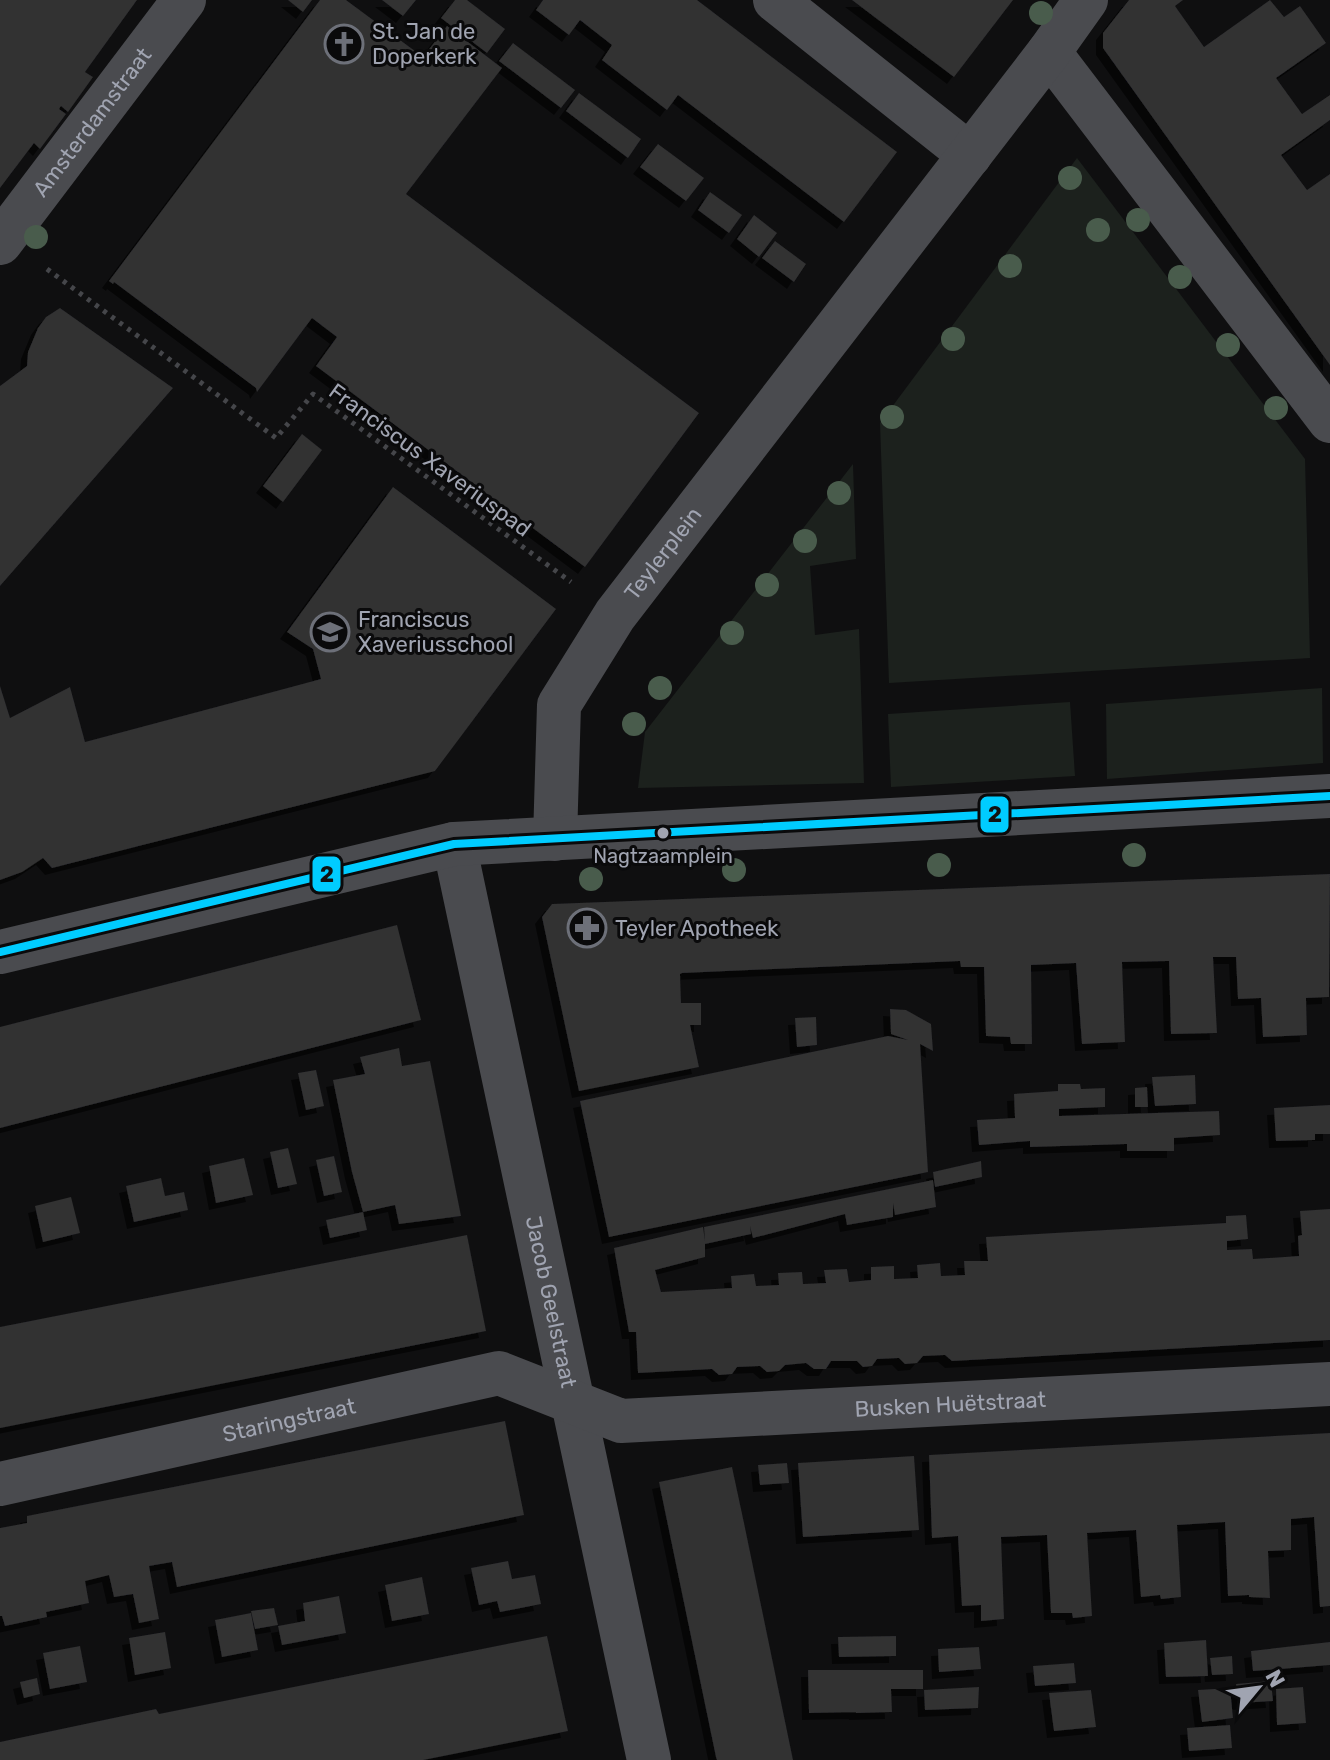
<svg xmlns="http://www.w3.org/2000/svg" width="1330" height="1760" font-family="Rubik,sans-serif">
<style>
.green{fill:#1c211d}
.building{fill:#303032;filter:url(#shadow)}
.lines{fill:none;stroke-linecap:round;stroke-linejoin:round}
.path{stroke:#45464a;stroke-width:5;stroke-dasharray:4 6;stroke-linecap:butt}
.minor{stroke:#4a4b4f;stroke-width:44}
.tertiary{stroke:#4a4b4f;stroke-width:44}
.bus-1-casing{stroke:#0a0a0b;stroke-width:14}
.bus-1{stroke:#0cf;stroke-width:8}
.tree{fill:#495c4c}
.bus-dot{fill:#a0a4b1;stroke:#0a0a0b;stroke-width:3}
.labels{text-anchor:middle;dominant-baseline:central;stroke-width:6;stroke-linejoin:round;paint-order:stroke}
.bus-label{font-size:20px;fill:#a0a4b1;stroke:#0a0a0b}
.poi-label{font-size:22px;fill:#a0a4b1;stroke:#0a0a0b;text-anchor:start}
.street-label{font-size:22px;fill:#a0a4b1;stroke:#0a0a0b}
.line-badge{stroke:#0a0a0b;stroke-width:3}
.pale-badge-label{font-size:22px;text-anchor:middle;font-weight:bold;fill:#111}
</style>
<defs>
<filter id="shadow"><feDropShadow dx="-7" dy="7" stdDeviation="0" flood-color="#0009"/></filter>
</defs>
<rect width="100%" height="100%" fill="#0f0f10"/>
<!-- green -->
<g class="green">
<polygon points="1077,158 1305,459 1310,658 889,683 880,423"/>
<polygon points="853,464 856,559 810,566 815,635 859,629 864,783 638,788 645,732"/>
<polygon points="1322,688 1323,763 1107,779 1106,704"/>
<polygon points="1070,702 1075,776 891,787 888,714"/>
</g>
<!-- building -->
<g class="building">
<polygon points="0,0 137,0 85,72 93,77 68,112 61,106 59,109 66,114 40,149 34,143 0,188"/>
<polygon points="288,0 312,0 303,12"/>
<polygon points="320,0 346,0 423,57 447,26 502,68 406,194 699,413 585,567 316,366 337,337 312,318 257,392 256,388 114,282 113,284 109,281"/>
<polygon points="382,0 416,0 403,16"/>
<polygon points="455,0 467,0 505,29 487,53 441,18"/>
<polygon points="543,0 697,0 897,152 844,222 678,95 667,110 602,60 612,45 580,20 569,35 536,10"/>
<polygon points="852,0 1013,0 954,77"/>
<polygon points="1129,0 1183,0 1175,6 1204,47 1270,0 1284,17 1300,6 1326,43 1276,78 1302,114 1330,95 1330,120 1281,155 1307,190 1330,174 1330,365 1103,48 1103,33"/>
<polygon points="513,43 575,90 561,108 499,61"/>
<polygon points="579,93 641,139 628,158 566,111"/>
<polygon points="658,144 704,178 686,201 640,167"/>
<polygon points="710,192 742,215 729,233 698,210"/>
<polygon points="754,215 777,233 759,257 737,239"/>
<polygon points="775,241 806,264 794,282 762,258"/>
<polygon points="60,308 173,388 0,586 0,386 27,366 28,352 38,328 46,317"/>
<polygon points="302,434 322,450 283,502 263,486"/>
<polygon points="393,487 556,609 435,771 52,868 43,858 22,872 0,880 0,686 10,718 70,687 85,742 321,679 313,649 287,632"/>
<polygon points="1330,874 1329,997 1306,998 1307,1035 1263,1037 1261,998 1238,999 1236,957 1213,957 1217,1033 1171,1034 1169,961 1122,962 1125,1042 1102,1043 1082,1044 1076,963 1031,965 1032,1044 1011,1044 1010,1037 986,1036 984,967 961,967 960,961 682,973 680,974 681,1003 701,1003 701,1025 690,1025 699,1067 579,1091 542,917 552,904"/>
<polygon points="397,925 421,1020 0,1128 0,1027"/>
<polygon points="890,1009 906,1010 931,1024 933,1051 920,1044 928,1172 609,1237 580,1101 888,1036 908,1040 891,1034"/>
<polygon points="816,1017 817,1045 797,1047 795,1018"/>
<polygon points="399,1048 402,1066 430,1061 461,1216 399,1224 395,1205 363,1212 367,1230 330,1238 326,1220 363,1212 352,1172 333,1080 365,1074 360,1057"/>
<polygon points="316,1070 324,1106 306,1110 298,1073"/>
<polygon points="1195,1075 1196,1104 1155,1106 1152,1077"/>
<polygon points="1058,1084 1080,1084 1081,1089 1105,1088 1105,1107 1059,1109 1059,1116 1219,1111 1220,1135 1174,1138 1174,1151 1127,1151 1127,1144 1030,1147 1030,1141 979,1145 977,1120 1015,1118 1014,1094 1058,1091"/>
<polygon points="1147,1087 1148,1107 1135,1107 1135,1088"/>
<polygon points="1330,1105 1330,1134 1315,1134 1315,1140 1276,1141 1274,1108"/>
<polygon points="288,1148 297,1184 278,1188 270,1152"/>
<polygon points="334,1156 342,1192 324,1196 316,1160"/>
<polygon points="244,1158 253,1195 216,1203 209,1166"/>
<polygon points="981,1161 982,1177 935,1187 933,1172"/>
<polygon points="161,1178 165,1196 184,1192 188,1210 134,1222 126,1186"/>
<polygon points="933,1180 936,1207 895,1215 893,1203 893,1217 847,1225 845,1214 753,1238 750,1226 751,1234 705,1244 705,1257 655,1270 661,1292 732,1288 731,1276 754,1274 756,1286 779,1285 778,1273 802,1272 803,1284 826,1283 824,1270 847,1269 849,1282 871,1280 871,1267 894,1266 894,1279 918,1278 917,1265 940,1263 941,1276 965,1275 964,1261 988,1261 986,1237 1226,1223 1226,1216 1246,1215 1248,1239 1227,1241 1227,1250 1252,1249 1253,1259 1299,1256 1298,1236 1302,1235 1300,1211 1330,1209 1330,1340 952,1361 945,1355 923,1356 917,1363 905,1364 899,1358 877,1359 872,1366 863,1367 857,1361 831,1361 826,1369 814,1369 806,1363 785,1365 779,1371 767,1372 760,1366 737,1367 732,1374 719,1375 712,1369 638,1373 636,1332 629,1332 614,1248 703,1227 705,1241 704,1227"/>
<polygon points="71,1197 80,1233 43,1242 35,1206"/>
<polygon points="467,1235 486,1331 0,1428 0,1327"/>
<polygon points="505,1421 524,1515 177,1587 172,1562 149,1566 159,1619 139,1623 133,1594 114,1597 109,1575 85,1581 89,1603 46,1612 47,1617 5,1626 2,1616 0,1616 0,1528 27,1523 27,1516"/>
<polygon points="1330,1433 1330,1606 1320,1607 1314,1517 1291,1519 1291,1550 1268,1551 1270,1598 1249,1597 1249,1595 1228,1596 1225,1522 1177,1525 1181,1597 1161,1599 1160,1595 1141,1597 1136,1530 1087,1533 1092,1616 1073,1618 1072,1613 1051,1613 1047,1535 1001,1537 1004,1619 981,1621 981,1605 962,1606 958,1536 932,1538 929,1455"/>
<polygon points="914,1456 919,1530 803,1537 798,1463"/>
<polygon points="787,1463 789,1483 760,1485 758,1465"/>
<polygon points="732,1467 744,1523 793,1760 717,1760 716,1757 659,1482"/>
<polygon points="508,1561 512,1579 535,1575 541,1604 500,1612 497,1601 479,1605 471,1568"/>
<polygon points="422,1577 429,1614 392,1621 385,1585"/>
<polygon points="339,1596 346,1633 282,1645 278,1626 305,1621 303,1603"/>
<polygon points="274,1608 278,1625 255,1629 251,1611"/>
<polygon points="251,1613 258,1650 222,1657 215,1620"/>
<polygon points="165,1632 171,1668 135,1675 129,1638"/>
<polygon points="547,1636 568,1731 423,1760 0,1760 0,1742 156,1709 159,1714"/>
<polygon points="896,1636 896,1656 839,1657 838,1637"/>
<polygon points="1206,1640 1208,1676 1166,1677 1164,1643"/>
<polygon points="1330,1642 1330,1665 1253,1671 1251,1651"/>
<polygon points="80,1646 87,1682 50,1689 43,1653"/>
<polygon points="979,1647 981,1669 939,1672 938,1649"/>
<polygon points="1232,1656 1233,1674 1212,1675 1210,1658"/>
<polygon points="1074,1663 1076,1683 1035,1686 1033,1666"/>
<polygon points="808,1670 923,1670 923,1689 891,1689 892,1712 856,1713 854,1689 856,1712 809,1713"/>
<polygon points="37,1678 40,1694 24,1698 20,1682"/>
<polygon points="1271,1681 1273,1701 1239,1703 1236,1684"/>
<polygon points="979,1687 978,1708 925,1710 924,1690"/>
<polygon points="1303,1687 1306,1723 1277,1725 1276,1689"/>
<polygon points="1230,1688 1233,1718 1202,1722 1198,1690"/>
<polygon points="1091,1690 1096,1727 1054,1731 1049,1693"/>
<polygon points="1230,1725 1232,1748 1189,1751 1187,1728"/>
</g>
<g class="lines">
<!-- path -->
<polyline class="path" points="47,269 276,438 313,394 571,582"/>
<!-- minor -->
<g class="minor">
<polyline points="775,0 970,155"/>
<polyline points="1049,52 1330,421"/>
<path id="s1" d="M 0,243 L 184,0"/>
<path id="s2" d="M 555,839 L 559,705 L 615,615 L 1049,52 L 1086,0"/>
<path id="s3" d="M 454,844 L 649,1760"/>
<path id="s4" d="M 0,1484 L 499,1373 L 621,1421 L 1330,1384"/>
</g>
<!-- tertiary -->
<polyline class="tertiary" points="0,952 454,844 1330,796"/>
<!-- bus-1 casing -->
<g class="bus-1-casing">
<polyline id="bus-1" points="0,952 454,844 1330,796"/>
</g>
<!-- bus-1 -->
<use href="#bus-1" class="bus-1"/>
</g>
<!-- trees -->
<g class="tree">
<circle cx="1041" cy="13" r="12"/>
<circle cx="1070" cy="178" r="12"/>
<circle cx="1138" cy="220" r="12"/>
<circle cx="1098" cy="230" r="12"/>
<circle cx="36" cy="237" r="12"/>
<circle cx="1010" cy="266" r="12"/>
<circle cx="1180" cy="277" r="12"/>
<circle cx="953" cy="339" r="12"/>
<circle cx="1228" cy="345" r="12"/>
<circle cx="1276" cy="408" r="12"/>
<circle cx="892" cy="417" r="12"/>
<circle cx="839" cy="493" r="12"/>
<circle cx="805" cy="541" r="12"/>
<circle cx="767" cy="585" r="12"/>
<circle cx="732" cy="633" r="12"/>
<circle cx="660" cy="688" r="12"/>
<circle cx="634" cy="724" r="12"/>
<circle cx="1134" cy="855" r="12"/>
<circle cx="939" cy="865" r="12"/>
<circle cx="734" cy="870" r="12"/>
<circle cx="591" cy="879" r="12"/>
</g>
<!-- icons -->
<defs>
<g id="church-ring" transform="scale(2)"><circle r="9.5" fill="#0a0a0b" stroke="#6d7079" stroke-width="1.5"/><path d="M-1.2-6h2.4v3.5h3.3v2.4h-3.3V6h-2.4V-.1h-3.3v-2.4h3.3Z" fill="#6d7079"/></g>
<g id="school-ring" transform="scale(2)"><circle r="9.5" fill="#0a0a0b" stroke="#6d7079" stroke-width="1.5"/><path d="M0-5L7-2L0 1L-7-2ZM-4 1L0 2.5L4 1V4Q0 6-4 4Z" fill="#6d7079"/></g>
<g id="pharmacy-ring" transform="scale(2)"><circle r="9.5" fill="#0a0a0b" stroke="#6d7079" stroke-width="1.5"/><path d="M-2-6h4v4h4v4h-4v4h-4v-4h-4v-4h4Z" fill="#6d7079"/></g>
</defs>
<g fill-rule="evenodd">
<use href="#church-ring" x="344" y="44"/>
<use href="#school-ring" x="330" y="632"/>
<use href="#pharmacy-ring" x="587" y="928"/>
</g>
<!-- markers -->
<circle class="bus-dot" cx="663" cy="833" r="7"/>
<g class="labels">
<!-- bus labels -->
<g class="bus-label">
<text x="663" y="856">Nagtzaamplein</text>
</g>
<!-- poi labels -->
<g class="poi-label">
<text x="372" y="31">St. Jan de<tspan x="372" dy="25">Doperkerk</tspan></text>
<text x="358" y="619">Franciscus<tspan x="358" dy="25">Xaveriusschool</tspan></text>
<text x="615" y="928">Teyler Apotheek</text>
</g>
<!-- street labels -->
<g class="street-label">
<text stroke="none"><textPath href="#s1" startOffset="152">Amsterdamstraat</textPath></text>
<text transform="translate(430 460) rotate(36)">Franciscus Xaveriuspad</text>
<text stroke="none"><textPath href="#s2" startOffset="318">Teylerplein</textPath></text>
<text stroke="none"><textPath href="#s3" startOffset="468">Jacob Geelstraat</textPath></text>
<text stroke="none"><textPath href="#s4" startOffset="972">Busken Huëtstraat</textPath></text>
<text stroke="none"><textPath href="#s4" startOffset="296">Staringstraat</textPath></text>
</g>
</g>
<g class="line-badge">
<rect x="979" y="795" width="31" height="39" rx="8" fill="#0cf"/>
<rect x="311" y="855" width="31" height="38" rx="8" fill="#0cf"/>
</g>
<g class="pale-badge-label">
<text x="995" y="822">2</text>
<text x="327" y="882">2</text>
</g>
<!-- north arrow -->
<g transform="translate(1258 1688) rotate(61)" stroke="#0a0a0b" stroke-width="6" paint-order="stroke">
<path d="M0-6L14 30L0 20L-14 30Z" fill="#a0a4b1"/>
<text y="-12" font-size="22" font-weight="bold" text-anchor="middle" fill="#a0a4b1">N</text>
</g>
</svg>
